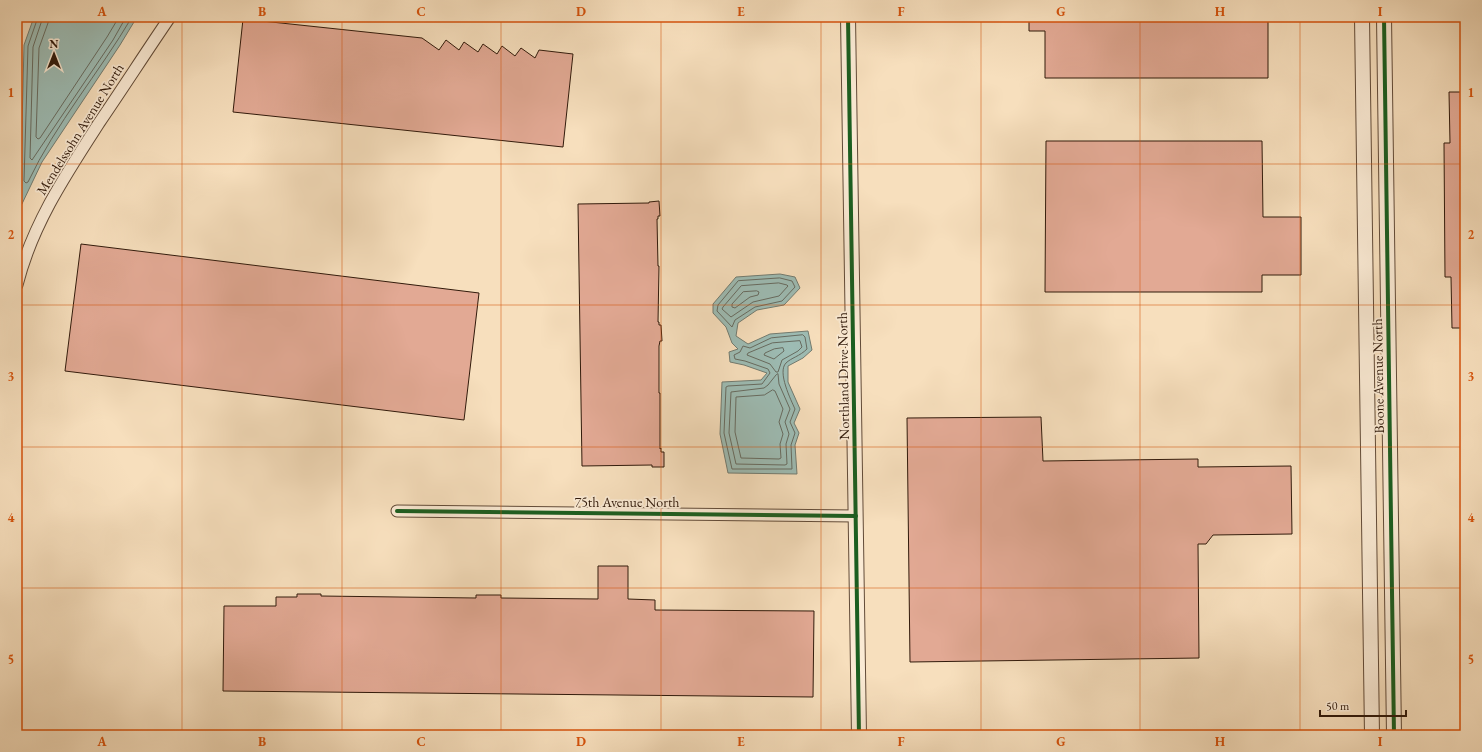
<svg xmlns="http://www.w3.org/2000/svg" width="1482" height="752" font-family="'EB Garamond',serif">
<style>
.water{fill:#9dbcb4;stroke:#727b70}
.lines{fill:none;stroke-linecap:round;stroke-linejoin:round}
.shore{stroke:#676b60;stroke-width:1}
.building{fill:#e2a994;stroke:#311a0b}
.minor-casing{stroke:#624b38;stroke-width:13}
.tertiary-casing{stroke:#624b38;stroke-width:16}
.minor{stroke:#faead4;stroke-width:11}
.tertiary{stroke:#faead4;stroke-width:14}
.cycleway-casing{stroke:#faead4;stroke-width:6}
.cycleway{stroke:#1b5e20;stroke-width:4}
.grid{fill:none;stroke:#d6530c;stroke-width:1;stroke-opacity:0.55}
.labels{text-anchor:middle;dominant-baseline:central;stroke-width:3.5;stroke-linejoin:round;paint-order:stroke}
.street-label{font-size:14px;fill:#311a0b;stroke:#faead4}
.neatline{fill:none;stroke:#d6530c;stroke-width:1.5}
.grid-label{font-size:13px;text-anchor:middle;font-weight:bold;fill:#d6530c}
</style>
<rect width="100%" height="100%" fill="#f7dfbd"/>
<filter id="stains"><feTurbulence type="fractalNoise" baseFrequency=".005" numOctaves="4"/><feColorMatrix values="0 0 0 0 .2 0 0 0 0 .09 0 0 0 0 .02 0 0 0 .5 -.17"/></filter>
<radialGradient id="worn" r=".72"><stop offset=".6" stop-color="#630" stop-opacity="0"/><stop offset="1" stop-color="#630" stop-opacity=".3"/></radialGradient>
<!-- water -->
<g class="water">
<polygon points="34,17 137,17 120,45 42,162 20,208 24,45"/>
<polygon points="780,274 795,277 800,288 784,305 757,310 738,323 736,336 748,344 770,334 808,331 812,350 803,358 788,366 788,382 800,409 794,423 799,433 795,445 797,474 728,473 720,434 722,382 761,380 767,373 744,365 730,362 729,352 738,349 732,343 726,327 713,313 713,304 736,277"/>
</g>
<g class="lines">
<!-- shore -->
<g class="shore">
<path d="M 38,17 L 28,46 L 24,181 L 26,183 L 28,182 C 56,123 99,73 132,17"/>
<polyline points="43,17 33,47 30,158 32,160 113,40 126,17"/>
<polyline points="49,17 48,23 39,48 36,137 38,139 40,138 107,37 119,17"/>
<polygon points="780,278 792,281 795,287 782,301 755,307 735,320 732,327 717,311 718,305 738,281"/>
<polygon points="779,283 787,285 788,286 779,296 753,302 731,317 722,309 723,307 741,286"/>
<polygon points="757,291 759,292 758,295 750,297 735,308 732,307 732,304 743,292"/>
<path d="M 803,335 L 805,337 L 807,349 C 800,356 791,358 786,363 C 777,372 791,400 795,409 L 790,422 L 795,433 L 791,445 L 792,469 L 732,469 L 724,433 L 726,387 L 728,386 L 762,384 L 770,373 L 768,369 L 745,361 L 735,359 L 734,355 L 740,352 L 743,346 L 750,348 L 771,338 Z"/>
<polygon points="800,341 802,347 798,351 782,360 778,372 776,372 770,364 747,355 748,353 772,343"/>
<polygon points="783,348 784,351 774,359 764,355 765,353 774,349"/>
<polygon points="778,374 779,384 790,409 785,422 789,434 786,444 787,464 785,465 736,464 729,433 731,392 764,388 768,385 776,375"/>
<polygon points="773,390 775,391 783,409 779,422 783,434 780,444 781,458 779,459 741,458 735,432 736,397 764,395"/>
</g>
</g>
<!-- building -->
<g class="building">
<polygon points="1029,17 1268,17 1268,78 1045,78 1045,31 1029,31"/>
<polygon points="243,19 422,38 439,50 446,40 459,50 464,42 478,52 483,44 497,54 502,46 515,56 521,48 535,58 539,50 573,54 563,147 233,112"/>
<polygon points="1449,92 1464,92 1464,100 1465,100 1465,328 1452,328 1451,277 1445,277 1444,143 1450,143"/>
<polygon points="1046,141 1262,141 1263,217 1301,217 1301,275 1262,275 1262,292 1045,292"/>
<polygon points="659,201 660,216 658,216 658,219 657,219 658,266 659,266 658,322 659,322 659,325 661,325 662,341 660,341 659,346 659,393 660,393 660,449 661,448 661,452 664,452 664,467 652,467 652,465 582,466 578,204 649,203 649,202"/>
<polygon points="81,244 479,293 464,420 65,371"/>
<polygon points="1041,417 1043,461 1198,459 1198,467 1291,466 1292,534 1213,535 1206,544 1198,544 1199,658 910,662 907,418"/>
<polygon points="598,566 628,566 628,599 655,600 655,610 814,611 813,697 223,691 224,606 276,606 276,597 297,597 297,594 321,594 321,596 476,598 476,595 501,595 501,598 598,599"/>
</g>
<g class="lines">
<!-- minor casing -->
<g class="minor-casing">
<g id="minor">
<path d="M 17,285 C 32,225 66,174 99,123 C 123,88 146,52 170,17"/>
<polyline points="397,511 856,516"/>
</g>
</g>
<!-- tertiary casing -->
<g class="tertiary-casing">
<g id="tertiary">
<polyline points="848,17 859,735"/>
<polyline points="1362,17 1372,735"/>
<polyline points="1384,17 1394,735"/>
</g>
</g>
<!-- minor -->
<use href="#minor" class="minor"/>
<!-- tertiary -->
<use href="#tertiary" class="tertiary"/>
<!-- cycleway casing -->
<g class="cycleway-casing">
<g id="cycleway">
<polyline points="848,17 859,735"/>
<polyline points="1384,17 1394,735"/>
<polyline points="397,511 856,516"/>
</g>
</g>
<!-- cycleway -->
<use href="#cycleway" class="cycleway"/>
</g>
<!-- grid -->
<path class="grid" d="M 182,17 L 182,735M 342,17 L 342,735M 501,17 L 501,735M 661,17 L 661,735M 821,17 L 821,735M 981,17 L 981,735M 1140,17 L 1140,735M 1300,17 L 1300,735M 17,164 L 1465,164M 17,305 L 1465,305M 17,447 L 1465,447M 17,588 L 1465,588"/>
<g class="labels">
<!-- street labels -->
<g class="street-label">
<text transform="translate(80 129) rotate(-58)">Mendelssohn Avenue North</text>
<text transform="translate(843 376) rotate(-91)">Northland Drive North</text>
<text transform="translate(1378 376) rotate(-91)">Boone Avenue North</text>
<text x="627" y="502">75th Avenue North</text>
</g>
</g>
<!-- margin -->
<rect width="1482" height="752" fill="none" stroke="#f7dfbd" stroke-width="44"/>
<!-- north arrow -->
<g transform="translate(54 54)" stroke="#faead4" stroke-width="3" paint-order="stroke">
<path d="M0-3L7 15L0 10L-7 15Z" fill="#311a0b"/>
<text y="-6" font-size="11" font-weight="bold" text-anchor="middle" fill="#311a0b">N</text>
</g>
<!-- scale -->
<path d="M1320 710v6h86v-6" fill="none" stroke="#311a0b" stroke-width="2"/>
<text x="1326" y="710" font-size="12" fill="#311a0b" stroke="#faead4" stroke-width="3" paint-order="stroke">50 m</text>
<rect x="22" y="22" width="1438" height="708" class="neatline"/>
<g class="grid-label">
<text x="102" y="16">A</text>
<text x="262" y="16">B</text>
<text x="421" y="16">C</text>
<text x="581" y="16">D</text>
<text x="741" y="16">E</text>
<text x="901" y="16">F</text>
<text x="1061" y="16">G</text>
<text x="1220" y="16">H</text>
<text x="1380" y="16">I</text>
<text x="11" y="97">1</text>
<text x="1471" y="97">1</text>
<text x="11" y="239">2</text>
<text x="1471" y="239">2</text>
<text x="11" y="381">3</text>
<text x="1471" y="381">3</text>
<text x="11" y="522">4</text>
<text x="1471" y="522">4</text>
<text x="11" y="664">5</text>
<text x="1471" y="664">5</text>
<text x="102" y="746">A</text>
<text x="262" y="746">B</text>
<text x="421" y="746">C</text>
<text x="581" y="746">D</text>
<text x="741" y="746">E</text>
<text x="901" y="746">F</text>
<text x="1061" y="746">G</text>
<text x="1220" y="746">H</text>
<text x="1380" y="746">I</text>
</g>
<rect width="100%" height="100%" filter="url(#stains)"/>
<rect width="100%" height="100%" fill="url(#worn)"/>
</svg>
